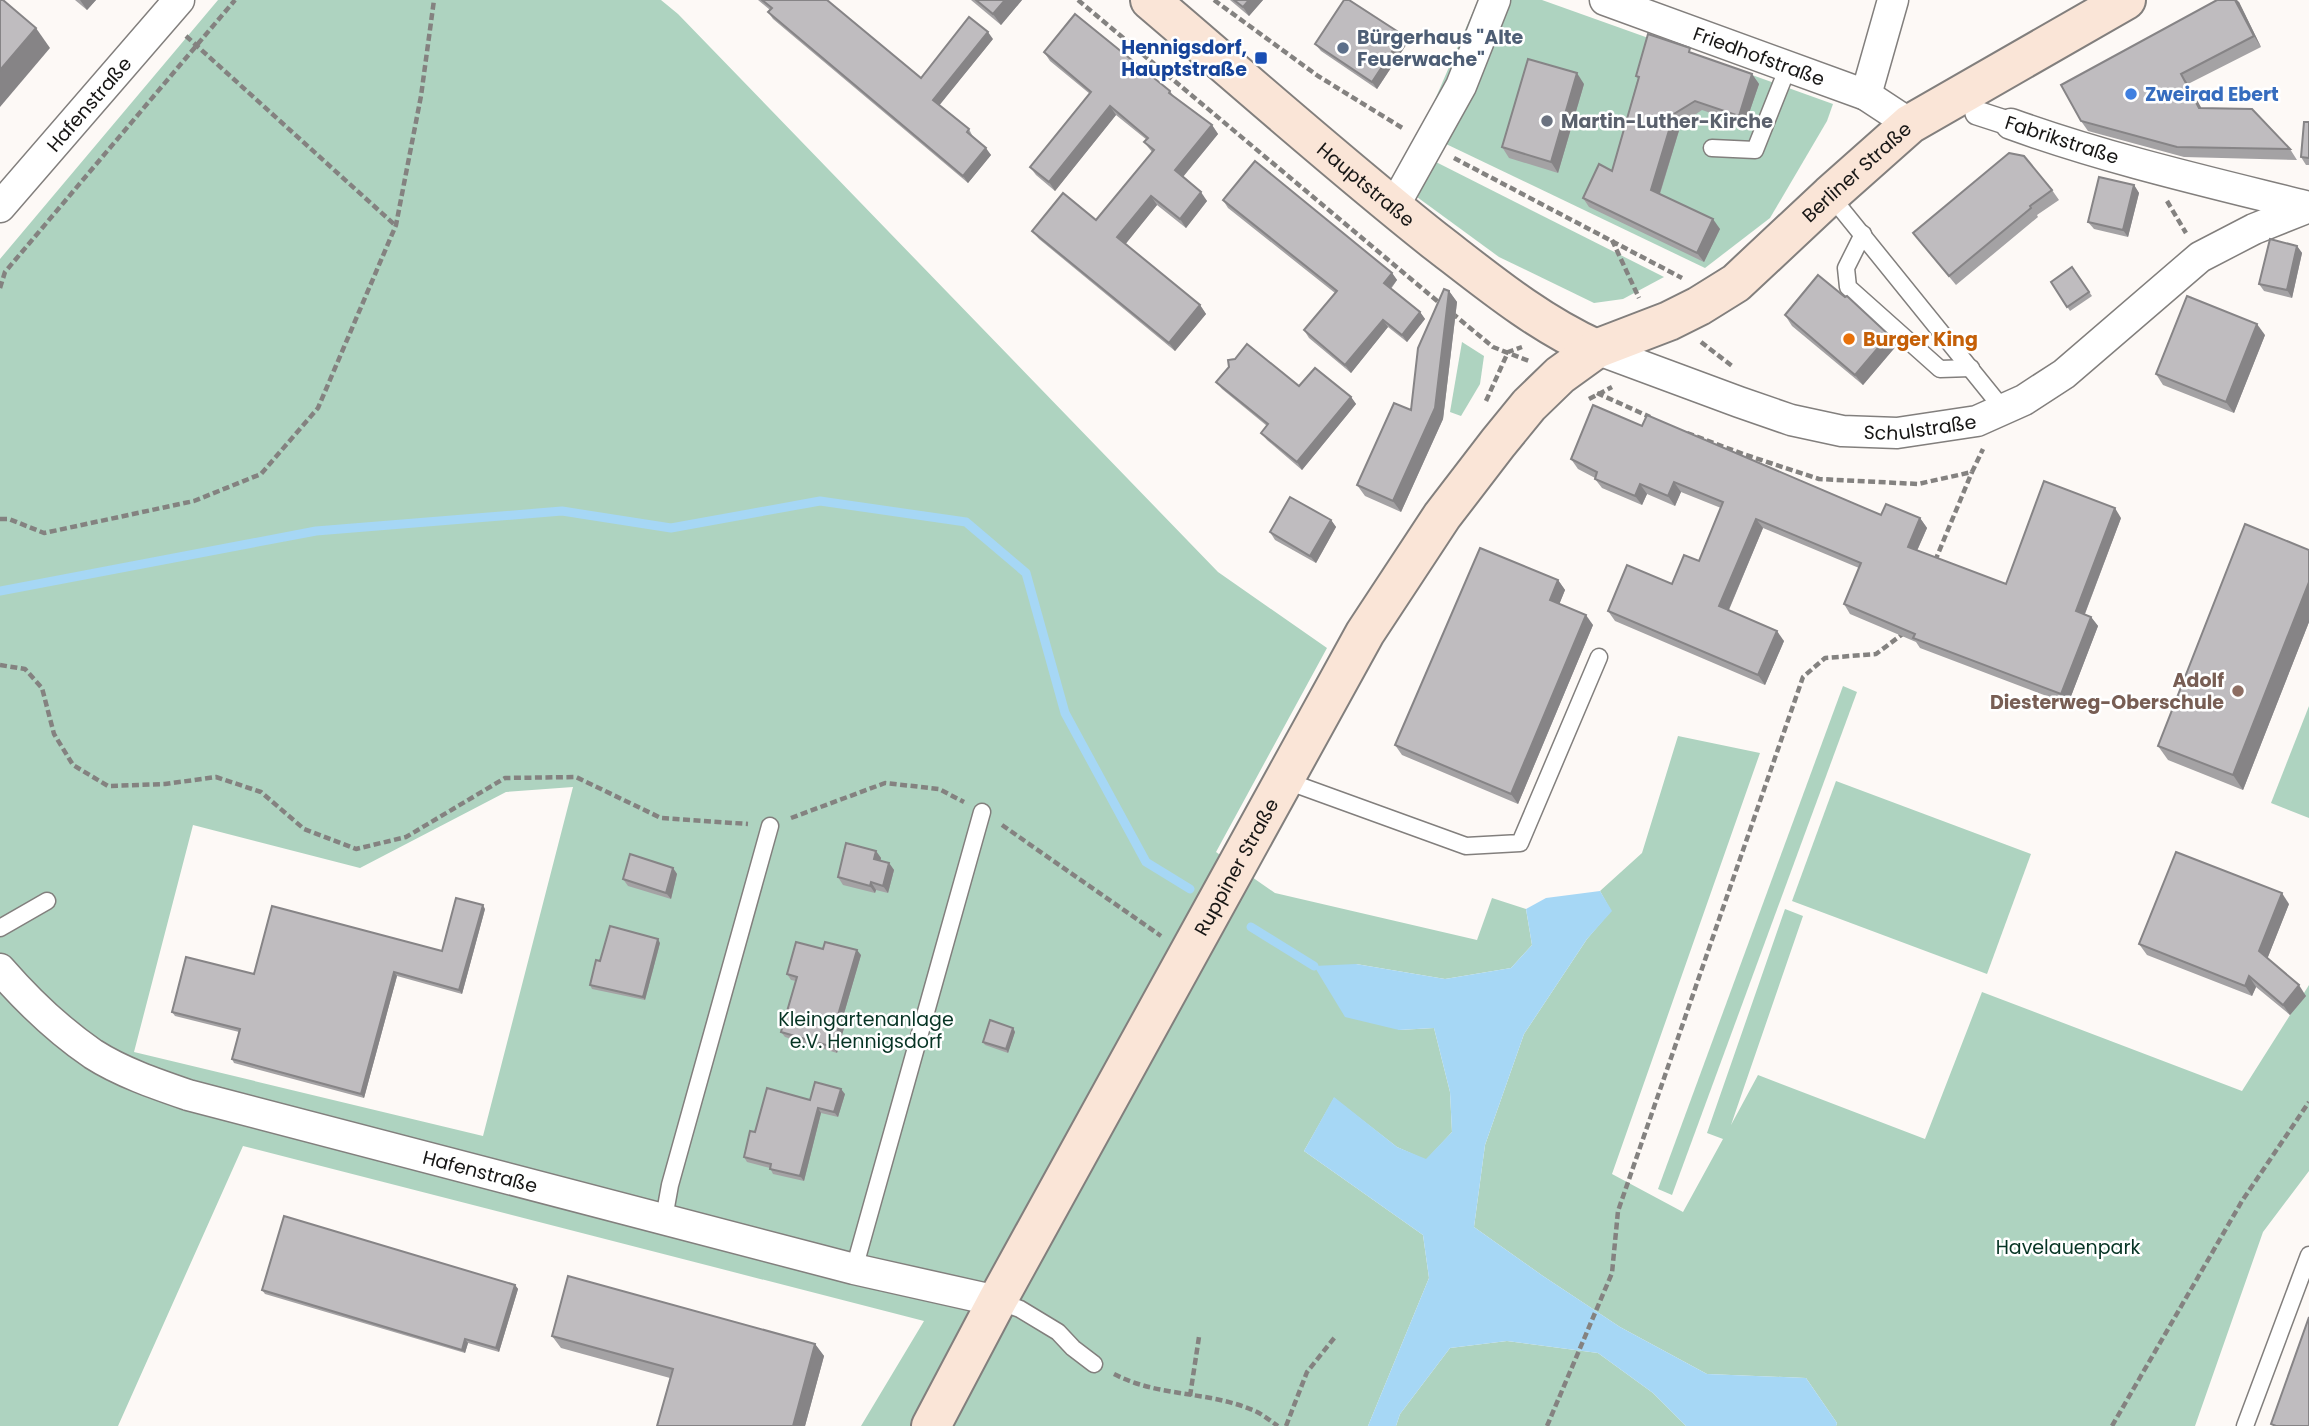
<svg xmlns="http://www.w3.org/2000/svg" width="2309" height="1426" font-family="Poppins,sans-serif">
<style>
.green{fill:#aed3c0;fill-rule:evenodd}
.water{fill:#a6d7f5}
.lines{fill:none;stroke-linecap:round;stroke-linejoin:round}
.stream{stroke:#a6d7f5;stroke-width:9}
.service-casing{stroke:#827f7d;stroke-width:19}
.pedestrian-casing{stroke:#827f7d;stroke-width:26}
.minor-casing{stroke:#827f7d;stroke-width:33}
.secondary-casing{stroke:#827f7d;stroke-width:42}
.path{stroke:#848280;stroke-width:4.5;stroke-dasharray:7 3.5;stroke-linecap:butt}
.service{stroke:#fff;stroke-width:16}
.pedestrian{stroke:#fff;stroke-width:23}
.minor{stroke:#fff;stroke-width:30}
.secondary{stroke:#fae5d7;stroke-width:38}
.wall{fill:#a4a2a4}
.shaded-wall{fill:#868486}
.building{fill:#bfbcbf;stroke:#868486;stroke-width:2}
.service-dot{fill:#5c6f8a;stroke:#fff;stroke-width:2.5}
.transit-dot{fill:#1a4fb4;stroke:#fff;stroke-width:2.5}
.shop-dot{fill:#3f7fe0;stroke:#fff;stroke-width:2.5}
.worship-dot{fill:#6b7280;stroke:#fff;stroke-width:2.5}
.food-dot{fill:#e8710a;stroke:#fff;stroke-width:2.5}
.education-dot{fill:#8d6e63;stroke:#fff;stroke-width:2.5}
.labels{text-anchor:middle;dominant-baseline:central;stroke-width:5;stroke-linejoin:round;paint-order:stroke}
.service-label{font-size:19px;font-weight:bold;fill:#4e5e75;stroke:#fff;text-anchor:start}
.transit-label{font-size:19px;font-weight:bold;fill:#164399;stroke:#fff;text-anchor:end}
.street-label{font-size:19px;fill:#171615;stroke:#fff}
.shop-label{font-size:19px;font-weight:bold;fill:#366cbe;stroke:#fff;text-anchor:start}
.worship-label{font-size:19px;font-weight:bold;fill:#5b616d;stroke:#fff;text-anchor:start}
.food-label{font-size:19px;font-weight:bold;fill:#c56008;stroke:#fff;text-anchor:start}
.education-label{font-size:19px;font-weight:bold;fill:#785e54;stroke:#fff;text-anchor:end}
.park-label{font-size:19px;fill:#063424;stroke:#fff}
</style>
<rect width="100%" height="100%" fill="#fdf9f6"/>
<!-- green -->
<g class="green">
<path d="M 218,0 L 661,0 L 678,14 L 1218,572 L 1327,648 L 1216,852 L 1275,893 L 1477,940 L 1492,898 L 1526,909 L 1532,945 L 1511,968 L 1445,979 L 1356,964 L 1399,1030 L 1434,1028 L 1450,1092 L 1452,1132 L 1426,1160 L 1397,1147 L 1334,1098 L 1304,1151 L 1423,1235 L 1429,1278 L 1368,1426 L 861,1426 L 924,1321 L 243,1146 L 118,1426 L 0,1426 L 0,259 ZM 573,787 L 483,1136 L 134,1052 L 193,825 L 360,868 L 506,792 Z"/>
<polygon points="1478,0 1542,0 1833,104 1827,121 1770,218 1705,268 1421,132"/>
<polygon points="1432,160 1664,277 1623,299 1594,303 1499,257 1417,197"/>
<polygon points="1462,342 1484,356 1480,384 1461,416 1450,412"/>
<polygon points="1843,686 1857,692 1672,1195 1658,1189"/>
<polygon points="2309,706 2309,818 2271,803"/>
<polygon points="1678,736 1760,753 1612,1174 1683,1212 1723,1139 1707,1133 1785,909 1803,916 1731,1125 1758,1075 1925,1139 1982,992 2242,1091 2309,985 2309,1171 2263,1232 2195,1426 1836,1426 1837,1423 1806,1378 1707,1374 1620,1327 1543,1276 1474,1227 1485,1145 1524,1034 1587,939 1611,911 1600,891 1642,853"/>
<polygon points="1836,781 2031,854 1987,974 1792,901"/>
<polygon points="1507,1341 1598,1353 1653,1393 1686,1426 1396,1426 1400,1414 1450,1348"/>
</g>
<!-- water -->
<polygon class="water" points="1600,891 1612,911 1587,939 1524,1034 1485,1145 1474,1227 1543,1276 1620,1327 1707,1374 1806,1378 1837,1423 1836,1426 1686,1426 1653,1393 1598,1353 1507,1341 1450,1348 1400,1414 1396,1426 1368,1426 1429,1278 1423,1235 1304,1151 1334,1097 1397,1147 1426,1159 1452,1132 1450,1092 1434,1028 1399,1030 1345,1017 1314,966 1356,964 1445,979 1511,968 1532,945 1526,909 1546,898"/>
<g class="lines">
<!-- stream -->
<g class="stream">
<polyline points="0,591 316,531 562,511 671,528 820,501 966,522 1026,573 1065,713 1146,862 1190,889"/>
<polyline points="1251,927 1314,966"/>
</g>
<!-- service casing -->
<g class="service-casing">
<g id="service">
<polyline points="1712,148 1755,150 1788,67"/>
<polyline points="1830,195 2003,409"/>
<polyline points="1863,234 1846,268 1848,287 1940,369 1971,368"/>
<polyline points="1284,780 1466,846 1520,843 1599,657"/>
<polyline points="0,928 47,901"/>
<polyline points="664,1218 670,1185 770,826"/>
<polyline points="854,1269 982,812"/>
<polyline points="998,1301 1020,1309 1058,1332 1073,1348 1094,1364"/>
<polyline points="2245,1426 2309,1255"/>
</g>
</g>
<!-- pedestrian casing -->
<g class="pedestrian-casing">
<polyline id="pedestrian" points="1977,113 2011,124"/>
</g>
<!-- minor casing -->
<g class="minor-casing">
<g id="minor">
<path id="s1" d="M 1605,0 L 1866,95 L 1910,124"/>
<polyline points="1866,95 1893,0"/>
<path d="M 2011,124 C 2108,159 2209,182 2309,207"/>
<path id="s2" d="M 0,207 L 179,0"/>
<polyline points="1393,208 1461,86 1495,0"/>
<path id="s3" d="M 1596,349 L 1739,402 L 1791,420 L 1842,431 L 1897,433 L 1977,421 L 2024,400 L 2064,374 L 2200,257 L 2254,229 L 2309,207"/>
<path id="s4" d="M 0,969 C 27,1000 58,1030 93,1054 C 121,1072 156,1084 188,1095 L 854,1269 L 997,1301"/>
</g>
</g>
<!-- secondary casing -->
<g class="secondary-casing">
<g id="secondary">
<path id="s5" d="M 1150,0 C 1244,80 1337,163 1434,240 C 1486,280 1536,322 1596,349"/>
<path id="s6" d="M 931,1426 L 997,1301 L 1365,633 L 1442,516 L 1498,443 L 1529,405 L 1560,375 L 1596,349 L 1669,321 L 1699,306 L 1736,283 L 1830,195 L 1910,124 L 2126,0"/>
</g>
</g>
<!-- path -->
<g class="path">
<polyline points="1078,0 1442,305"/>
<polyline points="1214,0 1318,76 1404,129"/>
<polyline points="186,36 395,225"/>
<polyline points="1454,158 1682,278"/>
<polyline points="2167,201 2186,233"/>
<polyline points="1612,240 1639,298"/>
<polyline points="0,288 5,272 235,0"/>
<polyline points="1452,313 1493,347 1529,361"/>
<polyline points="1701,342 1732,366"/>
<polyline points="1597,393 1650,417"/>
<polyline points="1589,399 1612,387"/>
<polyline points="1486,401 1508,352 1522,347"/>
<polyline points="1687,433 1743,454 1819,479 1918,484 1972,472 1983,449"/>
<polyline points="0,519 9,519 44,533 194,501 261,474 318,408 396,225 421,96 434,0"/>
<polyline points="1935,561 1972,472"/>
<polyline points="0,665 25,669 42,688 54,734 73,765 108,786 165,784 216,777 261,792 304,829 356,849 406,837 505,778 576,777 661,818 748,824"/>
<polyline points="791,818 885,783 939,789 964,802"/>
<polyline points="1002,825 1161,936"/>
<path d="M 1114,1374 C 1158,1397 1206,1391 1250,1409 C 1260,1412 1269,1420 1278,1426"/>
<polyline points="1190,1396 1199,1337"/>
<polyline points="1286,1426 1307,1372 1335,1337"/>
<polyline points="1547,1426 1612,1273 1618,1211 1803,677 1825,658 1876,654 1904,633"/>
<polyline points="2112,1426 2242,1201 2309,1102"/>
</g>
<!-- service -->
<use href="#service" class="service"/>
<!-- pedestrian -->
<use href="#pedestrian" class="pedestrian"/>
<!-- minor -->
<use href="#minor" class="minor"/>
<!-- secondary -->
<use href="#secondary" class="secondary"/>
</g>
<!-- wall -->
<g class="wall">
<polygon points="75,0 96,0 87,10"/>
<polygon points="758,0 827,0 921,78 993,39 939,105 969,129 973,137 991,155 968,183 773,19 768,12 770,10"/>
<polygon points="971,0 1022,0 1001,25"/>
<polygon points="1230,0 1263,0 1249,16"/>
<polygon points="2239,2 2261,47 2188,84 2201,108 2290,149 2297,160 2184,157 2088,131 2081,121"/>
<polygon points="1408,42 1377,89 1321,51 1315,44"/>
<polygon points="1044,52 1170,91 1174,97 1212,125 1218,134 1183,177 1207,201 1186,228 1157,205 1125,244 1200,305 1206,314 1175,351 1039,239 1032,231 1096,220 1152,152 1144,142 1147,140 1116,115 1055,191 1036,175 1030,167 1090,94 1050,61"/>
<polygon points="1694,54 1752,74 1759,84 1745,125 1702,110 1681,124 1660,194 1720,229 1704,262 1589,207 1583,198 1612,171 1638,78 1636,76"/>
<polygon points="1584,84 1558,173 1509,158 1502,147"/>
<polygon points="2309,122 2309,165 2306,165 2301,157"/>
<polygon points="2134,185 2139,193 2128,237 2094,229 2088,222"/>
<polygon points="2052,190 2059,200 2037,215 2038,217 1956,285 1913,233"/>
<polygon points="1223,200 1392,273 1397,280 1391,289 1420,312 1425,319 1407,342 1388,327 1351,373 1309,338 1304,330 1335,293 1228,208"/>
<polygon points="2297,246 2302,253 2292,298 2264,291 2259,284"/>
<polygon points="2072,267 2092,296 2070,311 2051,282"/>
<polygon points="1449,291 1457,302 1443,419 1401,512 1365,496 1357,485 1411,410"/>
<polygon points="1785,315 1889,335 1897,345 1863,385 1792,326"/>
<polygon points="2265,335 2234,413 2163,385 2156,374"/>
<polygon points="1216,382 1299,386 1351,397 1356,404 1302,470 1267,440 1261,433 1267,426 1222,389"/>
<polygon points="1642,426 1881,515 1920,518 1927,528 1917,551 2006,584 2121,518 2085,614 2091,617 2098,626 2068,704 1920,648 1916,642 1850,614 1844,604 1859,568 1763,528 1729,610 1784,641 1765,685 1615,621 1608,611 1672,584 1699,561 1721,508 1681,492 1675,506 1647,494 1642,505 1602,488 1595,479 1595,478 1578,469 1571,459"/>
<polygon points="1331,520 1336,527 1316,563 1275,540 1270,532"/>
<polygon points="2309,550 2309,622 2243,790 2168,760 2158,746"/>
<polygon points="1558,580 1565,590 1559,604 1593,625 1518,804 1402,755 1395,745"/>
<polygon points="876,851 881,858 880,861 889,863 894,870 888,893 876,890 875,893 843,885 838,877"/>
<polygon points="673,868 677,874 671,899 628,886 623,879"/>
<polygon points="2289,904 2267,959 2306,996 2290,1015 2256,987 2252,996 2147,955 2139,944"/>
<polygon points="485,909 462,994 397,976 364,1098 234,1063 232,1059 239,1032 175,1016 172,1012 254,974 442,951"/>
<polygon points="660,943 645,1000 592,989 590,985 600,961"/>
<polygon points="823,949 861,955 841,1024 844,1028 837,1053 785,1037 781,1032 796,981 791,980 787,974"/>
<polygon points="1013,1028 1015,1032 1008,1053 985,1045 983,1042"/>
<polygon points="845,1094 838,1117 821,1113 804,1181 773,1174 770,1168 747,1162 744,1157 755,1132 810,1100"/>
<polygon points="515,1285 518,1289 499,1352 468,1343 465,1353 265,1294 262,1290"/>
<polygon points="552,1336 815,1344 824,1356 805,1426 657,1426 670,1378 561,1348"/>
</g>
<!-- shaded-wall -->
<g class="shaded-wall">
<polygon points="80,0 96,0 87,10"/>
<polygon points="1005,0 1022,0 1001,25 993,14"/>
<polygon points="1249,0 1263,0 1249,16 1243,7"/>
<polygon points="2235,0 2237,0 2239,2 2261,47 2254,36"/>
<polygon points="36,28 50,48 0,107 0,70"/>
<polygon points="988,32 993,39 938,107 933,100"/>
<polygon points="1403,35 1408,42 1377,89 1372,82"/>
<polygon points="1577,73 1584,84 1558,173 1551,162"/>
<polygon points="1752,74 1759,84 1745,125 1739,116"/>
<polygon points="2181,74 2188,84 2207,118 2199,108"/>
<polygon points="1110,106 1116,115 1055,191 1049,182"/>
<polygon points="1674,114 1681,124 1658,199 1651,190"/>
<polygon points="1212,125 1218,134 1181,179 1175,170"/>
<polygon points="986,148 991,155 968,183 963,176"/>
<polygon points="2134,185 2139,193 2128,237 2123,230"/>
<polygon points="1201,192 1207,201 1186,228 1180,219"/>
<polygon points="1151,196 1157,205 1124,246 1117,237"/>
<polygon points="1713,219 1720,229 1704,262 1697,253"/>
<polygon points="2297,246 2302,253 2292,298 2287,290"/>
<polygon points="1392,273 1397,280 1389,290 1384,283"/>
<polygon points="1449,291 1457,302 1443,419 1401,512 1393,501"/>
<polygon points="1200,305 1206,314 1175,351 1169,343"/>
<polygon points="1420,312 1425,319 1407,342 1402,335"/>
<polygon points="1383,320 1388,327 1351,373 1345,365"/>
<polygon points="2257,324 2265,335 2234,413 2226,402"/>
<polygon points="1889,335 1897,345 1863,385 1855,375"/>
<polygon points="1351,397 1356,404 1302,470 1297,462"/>
<polygon points="1674,482 1681,492 1675,506 1668,496"/>
<polygon points="1640,484 1647,494 1642,505 1635,496"/>
<polygon points="2115,508 2121,518 2082,621 2076,611"/>
<polygon points="1920,518 1927,528 1914,557 1908,547"/>
<polygon points="1756,519 1763,528 1726,616 1719,606"/>
<polygon points="1331,520 1336,527 1316,563 1310,556"/>
<polygon points="1558,580 1565,590 1557,610 1550,600"/>
<polygon points="2309,582 2309,622 2243,790 2233,775"/>
<polygon points="1586,615 1593,625 1518,804 1511,794"/>
<polygon points="2091,617 2098,626 2068,704 2061,694"/>
<polygon points="1777,631 1784,641 1765,685 1758,675"/>
<polygon points="876,851 881,858 879,867 874,859"/>
<polygon points="889,863 894,870 888,893 883,886"/>
<polygon points="673,868 677,874 671,899 666,893"/>
<polygon points="871,882 876,890 875,893 870,886"/>
<polygon points="2282,893 2289,904 2266,962 2259,951"/>
<polygon points="483,905 485,909 462,994 459,990"/>
<polygon points="658,939 660,943 645,1000 643,997"/>
<polygon points="857,950 861,955 841,1024 844,1028 837,1053 833,1047 836,1022"/>
<polygon points="394,972 397,976 364,1098 361,1094"/>
<polygon points="2249,976 2256,987 2252,996 2245,986"/>
<polygon points="2299,985 2306,996 2290,1015 2283,1005"/>
<polygon points="1013,1028 1015,1032 1008,1053 1006,1049"/>
<polygon points="841,1089 845,1094 838,1117 834,1112"/>
<polygon points="818,1108 821,1113 804,1181 800,1176"/>
<polygon points="515,1285 518,1289 499,1352 496,1348"/>
<polygon points="465,1339 468,1343 465,1353 462,1350"/>
<polygon points="815,1344 824,1356 805,1426 793,1426"/>
</g>
<!-- building -->
<g class="building">
<polygon points="0,0 3,0 36,28 0,70"/>
<polygon points="762,0 827,0 921,78 969,17 988,32 933,100 969,129 967,132 986,148 963,176 768,12 772,8"/>
<polygon points="976,0 1005,0 993,14"/>
<polygon points="1234,0 1249,0 1243,7"/>
<polygon points="1344,0 1349,0 1403,35 1372,82 1315,44"/>
<polygon points="2217,0 2235,0 2254,36 2181,74 2199,108 2252,109 2290,149 2177,147 2081,121 2061,85"/>
<polygon points="1075,14 1170,91 1169,93 1212,125 1175,170 1201,192 1180,219 1151,196 1117,237 1200,305 1169,343 1032,231 1063,193 1096,220 1154,150 1144,142 1148,138 1110,106 1049,182 1030,167 1091,92 1044,52"/>
<polygon points="1648,34 1690,48 1689,52 1752,74 1739,116 1695,101 1674,114 1651,190 1713,219 1697,253 1583,198 1599,164 1612,171 1639,77 1636,76"/>
<polygon points="1528,59 1577,73 1551,162 1502,147"/>
<polygon points="2304,122 2309,122 2309,158 2301,157"/>
<polygon points="2009,153 2024,156 2052,190 2030,206 2031,208 1949,276 1913,233"/>
<polygon points="1255,161 1392,273 1384,283 1420,312 1402,335 1383,320 1345,365 1304,330 1337,291 1223,200"/>
<polygon points="2099,177 2134,185 2123,230 2088,222"/>
<polygon points="2270,239 2297,246 2287,290 2259,284"/>
<polygon points="2072,267 2089,292 2067,307 2051,282"/>
<polygon points="1818,275 1845,297 1847,296 1889,335 1855,375 1785,315"/>
<polygon points="1444,289 1449,291 1435,408 1393,501 1357,485 1394,403 1411,410 1418,348"/>
<polygon points="2187,296 2257,324 2226,402 2156,374"/>
<polygon points="1247,344 1299,386 1315,368 1351,397 1297,462 1261,433 1268,424 1216,382 1229,367 1228,360 1235,359"/>
<polygon points="1593,405 1642,426 1647,415 1881,515 1886,504 1920,518 1908,547 2006,584 2044,481 2115,508 2076,611 2091,617 2061,694 1913,638 1915,634 1844,604 1861,563 1756,519 1719,606 1777,631 1758,675 1608,611 1627,565 1672,584 1684,555 1699,561 1723,502 1674,482 1668,496 1640,484 1635,496 1595,479 1597,472 1571,459"/>
<polygon points="1290,497 1331,520 1310,556 1270,532"/>
<polygon points="2245,524 2309,550 2309,582 2233,775 2158,746"/>
<polygon points="1480,548 1558,580 1550,600 1586,615 1511,794 1395,745"/>
<polygon points="846,843 876,851 874,859 889,863 883,886 871,882 870,886 838,877"/>
<polygon points="2176,852 2282,893 2259,951 2299,985 2283,1005 2249,976 2245,986 2139,944"/>
<polygon points="630,854 673,868 666,893 623,879"/>
<polygon points="456,898 483,905 459,990 394,972 361,1094 232,1059 240,1029 172,1012 186,957 254,974 272,906 442,951"/>
<polygon points="610,926 658,939 643,997 590,985 596,960 600,961"/>
<polygon points="796,942 823,949 825,942 857,950 836,1022 840,1023 833,1047 781,1032 797,977 787,974"/>
<polygon points="990,1020 1013,1028 1006,1049 983,1042"/>
<polygon points="815,1082 841,1089 834,1112 818,1108 800,1176 770,1169 771,1164 744,1157 750,1131 755,1132 767,1088 810,1100"/>
<polygon points="284,1216 515,1285 496,1348 465,1339 462,1350 262,1290"/>
<polygon points="568,1276 815,1344 793,1426 657,1426 673,1369 552,1336"/>
<polygon points="2309,1317 2309,1426 2276,1426 2271,1424"/>
</g>
<!-- markers -->
<circle class="service-dot" cx="1343" cy="48" r="7"/>
<rect class="transit-dot" x="1254" y="51" width="14" height="14" rx="3.5"/>
<circle class="shop-dot" cx="2131" cy="94" r="7"/>
<circle class="worship-dot" cx="1547" cy="121" r="7"/>
<circle class="food-dot" cx="1849" cy="339" r="7"/>
<circle class="education-dot" cx="2238" cy="691" r="7"/>
<g class="labels">
<!-- service labels -->
<g class="service-label">
<text x="1357" y="37">Bürgerhaus "Alte<tspan x="1357" dy="22">Feuerwache"</tspan></text>
</g>
<!-- transit labels -->
<g class="transit-label">
<text x="1247" y="47">Hennigsdorf,<tspan x="1247" dy="22">Hauptstraße</tspan></text>
</g>
<!-- street labels -->
<g class="street-label">
<text stroke="none"><textPath href="#s1" startOffset="164">Friedhofstraße</textPath></text>
<text stroke="none"><textPath href="#s2" startOffset="136">Hafenstraße</textPath></text>
<text transform="translate(2062 140) rotate(18)">Fabrikstraße</text>
<text stroke="none"><textPath href="#s6" startOffset="1592">Berliner Straße</textPath></text>
<text stroke="none"><textPath href="#s5" startOffset="284">Hauptstraße</textPath></text>
<text stroke="none"><textPath href="#s3" startOffset="338">Schulstraße</textPath></text>
<text stroke="none"><textPath href="#s6" startOffset="637">Ruppiner Straße</textPath></text>
<text stroke="none"><textPath href="#s4" startOffset="532">Hafenstraße</textPath></text>
</g>
<!-- shop labels -->
<g class="shop-label">
<text x="2145" y="94">Zweirad Ebert</text>
</g>
<!-- worship labels -->
<g class="worship-label">
<text x="1561" y="121">Martin-Luther-Kirche</text>
</g>
<!-- food labels -->
<g class="food-label">
<text x="1863" y="339">Burger King</text>
</g>
<!-- education labels -->
<g class="education-label">
<text x="2224" y="680">Adolf<tspan x="2224" dy="22">Diesterweg-Oberschule</tspan></text>
</g>
<!-- park labels -->
<g class="park-label">
<text x="866" y="1019">Kleingartenanlage<tspan x="866" dy="22">e.V. Hennigsdorf</tspan></text>
<text x="2068" y="1247">Havelauenpark</text>
</g>
</g>
</svg>
